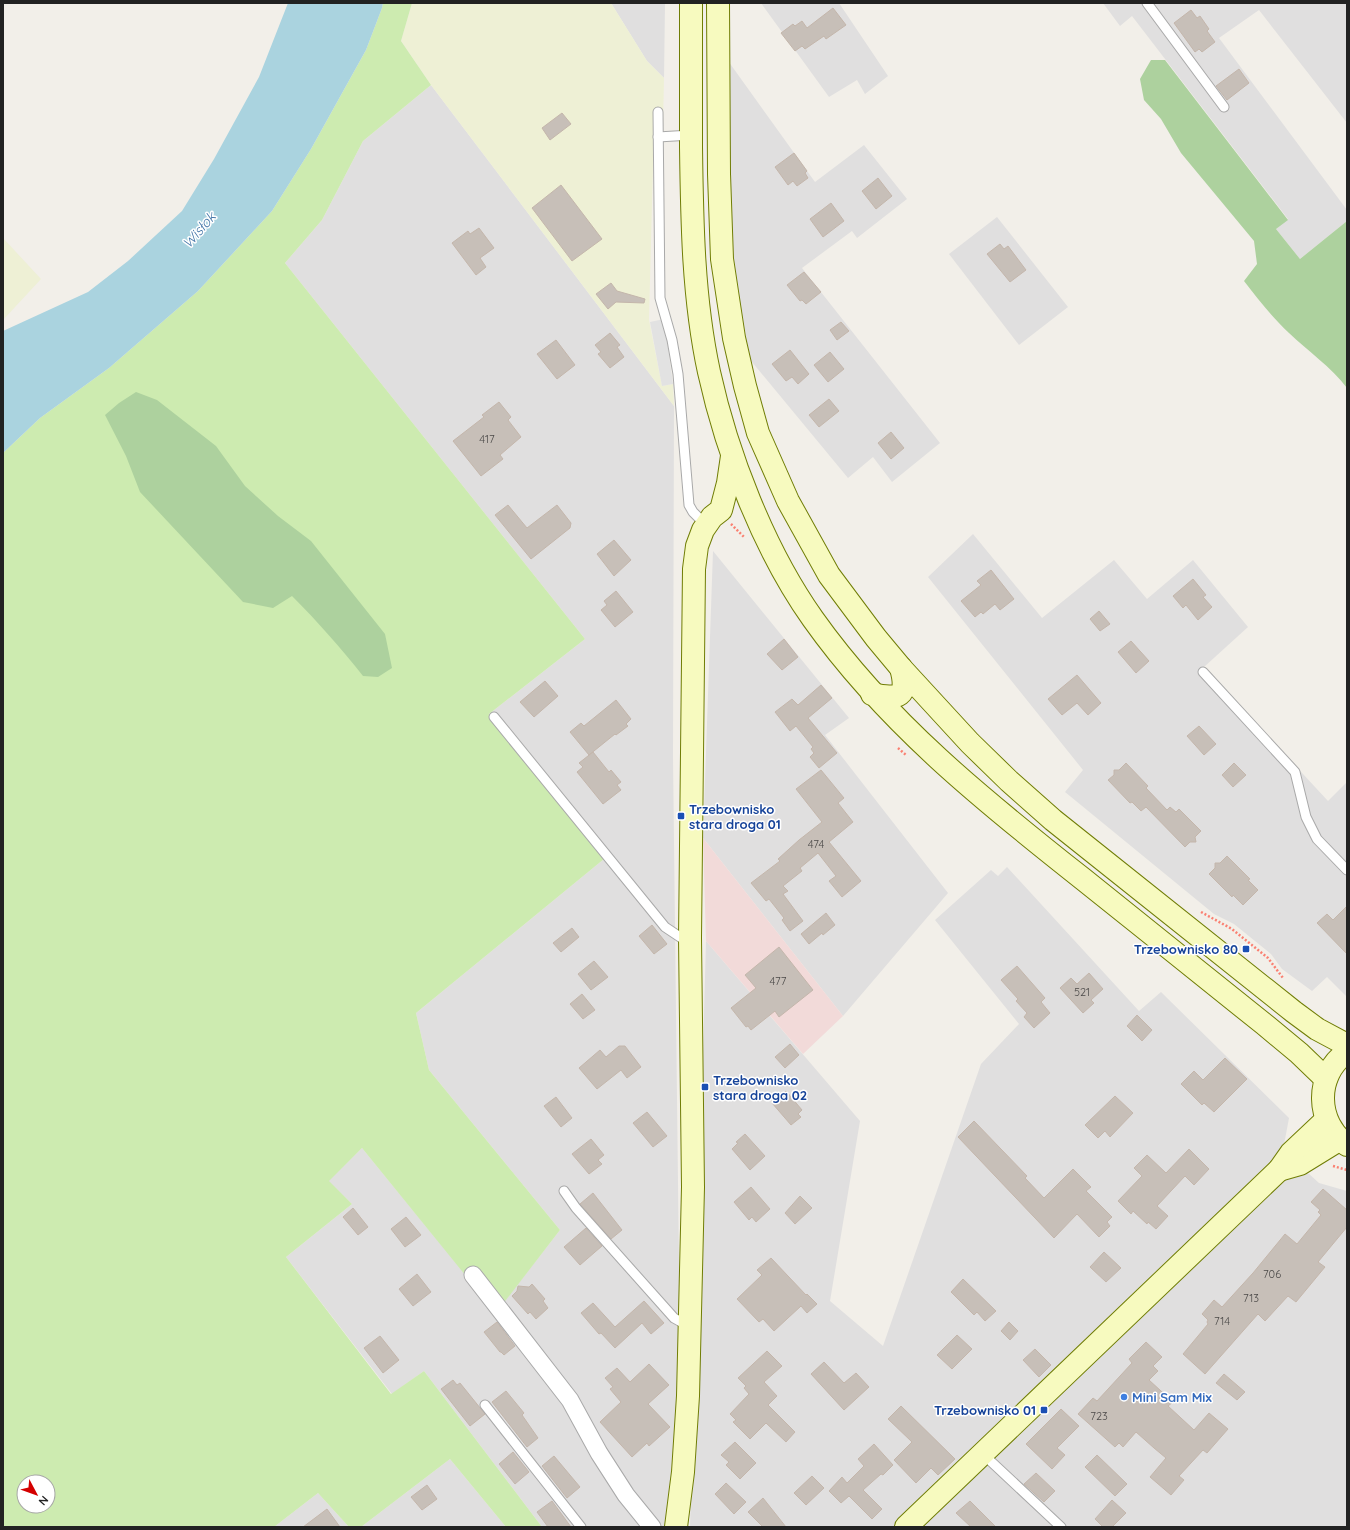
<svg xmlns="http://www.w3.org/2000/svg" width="1350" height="1530" font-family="Quicksand,sans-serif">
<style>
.residential{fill:#e0dfdf}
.commercial{fill:#f2dad9}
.farmland{fill:#eef0d5}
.grass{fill:#cdebb0;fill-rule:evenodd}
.forest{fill:#add19e}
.parking{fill:#e2e2e2}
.water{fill:#aad3df}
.building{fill:#c7bfb8;stroke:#c4b6ab}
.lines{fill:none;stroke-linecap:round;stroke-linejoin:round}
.lane-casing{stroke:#a9a9a9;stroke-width:11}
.street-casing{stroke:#a9a9a9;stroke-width:19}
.secondary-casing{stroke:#707d05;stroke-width:24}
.path{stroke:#fa8072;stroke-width:2.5;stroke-dasharray:2 2;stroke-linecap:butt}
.lane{stroke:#fff;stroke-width:9}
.street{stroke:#fff;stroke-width:17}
.secondary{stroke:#f7fabf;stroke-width:22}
.transit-dot{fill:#1a4fb4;stroke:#fff;stroke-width:1.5}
.shop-dot{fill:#3f7fe0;stroke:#fff;stroke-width:1.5}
.labels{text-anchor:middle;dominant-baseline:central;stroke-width:3;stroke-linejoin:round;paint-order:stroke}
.number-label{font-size:11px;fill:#4b4948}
.transit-label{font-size:13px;font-weight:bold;fill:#164399;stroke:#fff;text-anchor:start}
.shop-label{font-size:13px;font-weight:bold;fill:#366cbe;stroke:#fff;text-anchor:start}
.water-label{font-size:14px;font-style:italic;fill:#4a7aab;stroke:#fff}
</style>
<rect width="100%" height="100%" fill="#f2efe9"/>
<!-- residential -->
<g class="residential">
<polygon points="611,3 665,3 664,78 647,61"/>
<polygon points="761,3 839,3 888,76 865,94 857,80 829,97"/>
<polygon points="1103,3 1347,3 1347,123 1259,10 1219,38 1347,210 1347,221 1300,259 1276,229 1288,219 1132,16 1120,26"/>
<polygon points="726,58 815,182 864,145 907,199 857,238 852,231 802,268 940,443 892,482 873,457 848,478 747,356 728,226"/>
<polygon points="431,85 674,406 673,757 680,1352 675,1437 665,1527 542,1527 424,1371 392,1394 286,1257 352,1204 328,1181 362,1148 496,1312 560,1230 429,1070 416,1013 604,859 489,714 585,639 285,263 322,220 363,141"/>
<polygon points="997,217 1068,307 1019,345 949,254"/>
<polygon points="973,534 1042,618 1114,560 1147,599 1193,560 1248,627 1204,667 1328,801 1347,782 1347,997 1327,977 1312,991 1282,969 1271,954 1234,924 1214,914 1065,792 1083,770 928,577"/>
<polygon points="713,551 849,718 825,735 948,893 843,1016 703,838"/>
<polygon points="1007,867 1139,1011 1161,992 1289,1118 1283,1150 1319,1183 1347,1191 1347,1527 690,1527 706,941 860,1121 830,1301 883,1346 981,1064 1019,1024 935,920 991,870 998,876"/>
<polygon points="450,1459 506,1527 361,1527"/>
<polygon points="318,1493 349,1527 274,1527"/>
</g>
<!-- commercial -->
<polygon class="commercial" points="703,838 843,1016 803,1054 706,941"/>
<!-- farmland -->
<g class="farmland">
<polygon points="412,3 611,3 647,61 664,78 663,125 654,126 649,320 662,386 673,384 674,406 431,85 401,41"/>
<polygon points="3,238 41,279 3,320"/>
</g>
<!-- grass -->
<path class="grass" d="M 383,3 L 412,3 L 401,41 L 431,85 L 363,141 L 322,220 L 285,263 L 585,639 L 489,714 L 604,859 L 416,1013 L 429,1070 L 560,1230 L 496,1313 L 362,1148 L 329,1181 L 352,1204 L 286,1257 L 391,1394 L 424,1371 L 542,1527 L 506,1527 L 450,1459 L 361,1527 L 349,1527 L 318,1493 L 274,1527 L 3,1527 L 3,453 L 40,418 L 109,368 L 198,291 L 272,211 L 311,149 L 366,50 L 382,8 ZM 24,1482 L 48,1482 L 48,1506 L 24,1506 Z"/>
<!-- forest -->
<g class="forest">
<path d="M 1151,60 L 1165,60 L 1288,220 L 1276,229 L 1300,259 L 1347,221 L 1347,388 C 1331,367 1308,351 1289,333 C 1272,317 1258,299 1244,281 L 1257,264 L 1254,241 L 1181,153 L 1161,119 L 1144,100 L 1140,79 Z"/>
<path d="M 136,392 L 157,400 L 216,446 L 245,486 L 278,516 L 311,541 L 385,634 L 392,668 L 378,677 L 363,676 C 341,648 317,621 292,596 L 273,608 L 243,602 L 140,492 L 126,456 L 105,415 L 119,403 Z"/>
</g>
<!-- parking -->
<polygon class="parking" points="664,319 673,384 662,386 650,322"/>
<!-- water -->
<polygon class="water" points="288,3 383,3 382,8 366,50 311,149 272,211 198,291 109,368 40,418 3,453 3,331 88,292 128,261 182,211 214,159 259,77"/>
<!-- building -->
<g class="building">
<polygon points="833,8 846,25 826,39 824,36 805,49 802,46 795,51 781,33 793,24 795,26 802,21 807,28"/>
<polygon points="1191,10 1197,18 1200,16 1209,29 1207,31 1215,42 1202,52 1199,49 1195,52 1174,23"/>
<polygon points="1239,69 1249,83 1227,100 1216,86"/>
<polygon points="562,113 571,124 550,140 542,128"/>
<polygon points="794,153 807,171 805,173 808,178 797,186 793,181 788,185 775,167"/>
<polygon points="878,178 892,196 876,209 862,191"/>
<polygon points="561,185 602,239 572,261 532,208"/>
<polygon points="831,203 844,221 823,237 810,219"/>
<polygon points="479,228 494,248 480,258 486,267 476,275 452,243 468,231 470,234"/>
<polygon points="1000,244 1004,249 1008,246 1026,270 1010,282 987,254"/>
<polygon points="804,272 821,292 806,304 802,300 800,301 787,285"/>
<polygon points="611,283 617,291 645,299 644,303 616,302 608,309 596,294"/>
<polygon points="841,322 849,331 837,340 830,330"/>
<polygon points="610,333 620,345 617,347 624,357 610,368 598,354 601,352 595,345"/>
<polygon points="556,340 575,365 557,379 537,354"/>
<polygon points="790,350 809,374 798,384 792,377 786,381 772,364"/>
<polygon points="830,352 844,369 828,382 814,365"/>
<polygon points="829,399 839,411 819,427 809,415"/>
<polygon points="499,402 511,417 508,420 521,437 500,455 503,459 481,476 453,441 484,417 482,415"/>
<polygon points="891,432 904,448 891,459 878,443"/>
<polygon points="508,505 527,528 557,505 571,523 570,528 531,559 495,515"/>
<polygon points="614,540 631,560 614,576 597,554"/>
<polygon points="991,570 1014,599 1000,610 995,604 983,614 981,612 975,617 961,601 981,585 977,581"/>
<polygon points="1193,579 1206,595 1203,597 1212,607 1198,620 1186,605 1183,608 1173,596"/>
<polygon points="616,591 633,612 615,627 601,610 607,605 604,601"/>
<polygon points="1099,611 1110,624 1100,631 1090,619"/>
<polygon points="784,639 798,657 782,670 767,654"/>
<polygon points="1131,641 1149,661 1136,673 1118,652"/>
<polygon points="1077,675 1101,703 1088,715 1077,703 1062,715 1048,699"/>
<polygon points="545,681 558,696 534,717 520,702"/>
<polygon points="821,685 832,698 808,718 837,753 819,768 810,757 814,753 811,749 813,747 796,726 790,731 775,712 792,699 798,705"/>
<polygon points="616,700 631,719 626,724 628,726 616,735 615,734 589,755 570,732 581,723 584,726"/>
<polygon points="1199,726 1216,744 1204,755 1187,736"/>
<polygon points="593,752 609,772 611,770 621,782 617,785 621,790 603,804 577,772 583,767 579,763"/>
<polygon points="1126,763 1148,786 1146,788 1167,810 1170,807 1176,812 1179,809 1201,831 1195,837 1196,842 1190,842 1185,847 1146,807 1141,811 1132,802 1130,803 1108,780 1114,775 1114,770 1119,770"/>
<polygon points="1234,763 1246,775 1233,787 1222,775"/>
<polygon points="821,770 844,798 838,803 853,822 829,842 861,881 842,897 829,881 836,876 818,853 800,868 802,871 783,886 788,891 783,894 803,921 790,931 782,920 784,918 769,899 766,901 751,883 780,861 778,859 799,840 822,822 796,789"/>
<polygon points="1227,856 1250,879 1248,880 1258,890 1243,905 1233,895 1232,897 1209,874 1215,868 1215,863 1220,863"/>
<polygon points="1347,906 1347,954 1317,923 1327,914 1333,920"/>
<polygon points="826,913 835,925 823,935 822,933 809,944 801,934"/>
<polygon points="652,925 667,944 654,954 639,936"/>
<polygon points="572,928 579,937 561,952 553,943"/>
<polygon points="779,947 813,990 779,1017 775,1011 751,1030 748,1026 746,1027 731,1008 756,988 745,975"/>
<polygon points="594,961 608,977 591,990 578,974"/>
<polygon points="1017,966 1045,998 1041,1002 1050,1013 1034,1028 1024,1017 1027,1013 1016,1001 1018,999 1001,980"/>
<polygon points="1089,973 1103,989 1091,1000 1094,1003 1083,1013 1060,988 1071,978 1077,984"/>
<polygon points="582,994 595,1010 583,1019 570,1004"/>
<polygon points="1137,1015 1152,1030 1142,1041 1127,1026"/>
<polygon points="790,1044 799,1055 785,1068 775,1057"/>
<polygon points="619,1046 625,1046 641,1067 627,1078 621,1070 597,1089 579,1068 600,1050 606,1057"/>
<polygon points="1225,1058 1247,1079 1214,1112 1204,1103 1202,1105 1181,1084 1194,1071 1203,1080"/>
<polygon points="786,1091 802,1110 798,1114 801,1117 791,1125 772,1103"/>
<polygon points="1115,1096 1133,1113 1110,1137 1105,1131 1098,1138 1085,1125"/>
<polygon points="556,1097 572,1118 561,1127 544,1106"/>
<polygon points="647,1112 667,1136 653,1147 633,1123"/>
<polygon points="974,1121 1027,1176 1025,1178 1044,1198 1073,1169 1091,1187 1086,1191 1112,1217 1107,1222 1110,1226 1099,1237 1077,1214 1054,1238 958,1137"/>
<polygon points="745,1134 765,1156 750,1170 732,1149 738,1143 736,1142"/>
<polygon points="591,1139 604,1155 598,1160 602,1164 589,1174 572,1154"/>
<polygon points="1189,1149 1209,1169 1194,1185 1185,1176 1157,1206 1168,1216 1156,1229 1148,1222 1147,1224 1133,1211 1131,1214 1118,1201 1142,1176 1134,1168 1147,1155 1166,1173"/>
<polygon points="751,1187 770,1209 756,1222 752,1217 749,1220 734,1202"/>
<polygon points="1323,1189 1347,1210 1347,1227 1318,1262 1325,1267 1296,1302 1288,1296 1265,1321 1258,1314 1205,1374 1183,1354 1208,1324 1207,1322 1208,1320 1202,1314 1214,1300 1222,1307 1253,1273 1285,1234 1297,1244 1321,1215 1318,1212 1320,1210 1311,1202"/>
<polygon points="593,1193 622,1230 611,1239 580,1204"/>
<polygon points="800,1196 812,1208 795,1224 785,1213"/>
<polygon points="353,1208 368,1227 358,1235 343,1217"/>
<polygon points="406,1217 421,1235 405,1247 391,1229"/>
<polygon points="586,1228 602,1246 580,1265 564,1247"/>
<polygon points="1104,1252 1121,1268 1106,1282 1090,1267"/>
<polygon points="771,1258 806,1295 807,1294 817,1304 807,1313 801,1306 774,1331 763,1319 759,1322 737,1299 762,1275 757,1270"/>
<polygon points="417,1274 431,1292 413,1306 399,1289"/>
<polygon points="963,1279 996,1311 985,1321 977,1312 974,1315 951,1292"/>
<polygon points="532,1284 545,1299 543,1301 548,1308 536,1319 530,1312 528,1314 512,1296 517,1291 518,1286 529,1287"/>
<polygon points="644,1301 664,1323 651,1334 642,1323 615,1348 601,1333 599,1334 581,1313 593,1303 615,1327"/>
<polygon points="497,1322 515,1346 504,1355 501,1352 500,1352 484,1332"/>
<polygon points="1009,1322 1018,1331 1010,1340 1001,1331"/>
<polygon points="957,1335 972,1349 952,1369 937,1355"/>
<polygon points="380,1336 399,1360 383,1373 364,1348"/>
<polygon points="1146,1342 1162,1357 1153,1366 1158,1371 1149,1380 1173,1402 1168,1406 1194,1430 1209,1413 1228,1429 1207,1453 1203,1450 1179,1476 1184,1480 1171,1495 1150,1477 1166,1458 1154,1448 1136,1432 1123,1447 1119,1443 1115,1447 1078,1414 1093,1398 1097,1401 1132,1363 1129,1359"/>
<polygon points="1035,1349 1051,1365 1039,1377 1023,1360"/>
<polygon points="767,1351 782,1366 764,1382 777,1396 768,1405 795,1432 786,1442 766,1423 750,1439 733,1422 736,1420 730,1414 749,1394 744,1388 746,1386 738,1378"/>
<polygon points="824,1362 844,1383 856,1373 869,1387 844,1410 811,1374"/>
<polygon points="649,1364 669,1385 648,1404 670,1427 649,1446 647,1443 632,1457 600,1422 621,1402 610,1389 613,1387 605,1378 617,1368 630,1382"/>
<polygon points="1224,1374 1245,1392 1237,1400 1216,1383"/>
<polygon points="453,1380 457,1385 460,1383 485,1414 470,1426 441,1389"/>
<polygon points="506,1391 524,1413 522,1415 538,1438 527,1447 492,1402"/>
<polygon points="901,1406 955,1459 938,1475 931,1468 916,1483 894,1460 912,1442 888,1419"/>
<polygon points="1061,1409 1079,1426 1057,1448 1065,1455 1052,1469 1026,1444"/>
<polygon points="735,1442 756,1463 740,1479 726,1465 729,1462 721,1455"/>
<polygon points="874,1444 893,1465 883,1475 881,1474 863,1490 882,1509 872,1519 849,1496 841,1503 829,1491 842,1477 847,1483 864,1466 858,1459"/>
<polygon points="513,1452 529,1472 515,1484 499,1464"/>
<polygon points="1097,1455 1127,1484 1115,1496 1085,1467"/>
<polygon points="554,1456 580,1487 567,1498 542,1466"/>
<polygon points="1036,1473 1055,1491 1044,1502 1024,1484"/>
<polygon points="812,1476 824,1488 806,1505 794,1493"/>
<polygon points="726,1483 746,1502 734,1514 715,1494"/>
<polygon points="427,1485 437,1499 422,1510 411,1497"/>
<polygon points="763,1498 786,1527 763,1527 748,1512"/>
<polygon points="1112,1500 1126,1513 1112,1527 1103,1527 1095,1519"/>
<polygon points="552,1501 571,1527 548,1527 537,1512"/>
<polygon points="970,1501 996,1527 971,1527 956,1513"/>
<polygon points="327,1509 340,1527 303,1527"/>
</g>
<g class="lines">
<!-- lane casing -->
<g class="lane-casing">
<g id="lane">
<polyline points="1147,3 1224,107"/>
<polyline points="658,112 660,298 672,340 678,374 689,505 693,512 706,525"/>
<polyline points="658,137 691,135"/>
<polyline points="1203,672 1295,772 1306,817 1317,839 1347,870"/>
<polyline points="494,717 665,927 683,939 690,938"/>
<polyline points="564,1191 576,1208 674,1318 683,1323 689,1323"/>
<polyline points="485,1405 581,1527"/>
<polyline points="983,1454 1061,1527"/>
</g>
</g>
<!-- street casing -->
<g class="street-casing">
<polyline id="street" points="473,1275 570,1400 599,1453 626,1495 652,1527"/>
</g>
<!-- secondary casing -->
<g class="secondary-casing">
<g id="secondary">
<path d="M 691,3 C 691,51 691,99 691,147 C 692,222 693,298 709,372 C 727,454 764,550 813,619 C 886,722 984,801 1083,879 C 1143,927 1204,976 1264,1024 L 1299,1053 L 1326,1079"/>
<polyline points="718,3 719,174 722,259 734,338 745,386 758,433 788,501 829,575 876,638 901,668 970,743 1009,781 1053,820 1294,1012 1317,1029 1347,1045"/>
<path d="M 872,694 C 899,700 909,697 901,668"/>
<path d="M 1347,1052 C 1314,1075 1316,1123 1347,1145"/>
<polyline points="1279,1170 1300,1164 1339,1140"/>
<polyline points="676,1527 683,1472 688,1396 693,1187 690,938 694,569 697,546 703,530 712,517 721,510 728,483 732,456"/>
<polyline points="906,1527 1279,1170 1291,1153 1326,1120"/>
</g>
</g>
<!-- path -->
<g class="path">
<polyline points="731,524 745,538"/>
<polyline points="898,748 906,755"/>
<polyline points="1201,912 1232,929 1268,958 1283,978"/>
<polyline points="1333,1166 1347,1170"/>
</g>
<!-- lane -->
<use href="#lane" class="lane"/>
<!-- street -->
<use href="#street" class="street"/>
<!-- secondary -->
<use href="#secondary" class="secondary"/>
</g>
<!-- markers -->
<g class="transit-dot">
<rect x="677" y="812" width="8" height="8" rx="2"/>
<rect x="1242" y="945" width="8" height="8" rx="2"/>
<rect x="701" y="1083" width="8" height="8" rx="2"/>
<rect x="1040" y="1406" width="8" height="8" rx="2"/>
</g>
<circle class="shop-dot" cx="1124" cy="1397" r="4"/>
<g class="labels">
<!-- number labels -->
<g class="number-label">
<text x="487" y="439">417</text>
<text x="816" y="844">474</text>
<text x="778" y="981">477</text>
<text x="1082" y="992">521</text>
<text x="1272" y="1274">706</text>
<text x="1251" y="1298">713</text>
<text x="1222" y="1321">714</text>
<text x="1099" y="1416">723</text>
</g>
<!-- transit labels -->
<g class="transit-label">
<text x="689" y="809">Trzebownisko<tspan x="689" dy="15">stara droga 01</tspan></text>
<text x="1238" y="949" text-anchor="end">Trzebownisko 80</text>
<text x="713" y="1080">Trzebownisko<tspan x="713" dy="15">stara droga 02</tspan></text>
<text x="1036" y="1410" text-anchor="end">Trzebownisko 01</text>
</g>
<!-- shop labels -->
<g class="shop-label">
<text x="1132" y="1397">Mini Sam Mix</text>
</g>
<!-- water labels -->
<g class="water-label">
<text transform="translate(199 230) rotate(-49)">Wisłok</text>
</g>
</g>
<!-- border -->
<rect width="1350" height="1530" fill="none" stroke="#222222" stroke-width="8"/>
<!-- north arrow -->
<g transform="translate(36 1494) rotate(131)"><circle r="19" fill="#ffffff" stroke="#a7a7a7"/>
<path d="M0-3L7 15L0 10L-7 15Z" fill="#d40000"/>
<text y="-6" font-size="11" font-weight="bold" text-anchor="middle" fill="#222222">N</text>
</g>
</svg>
